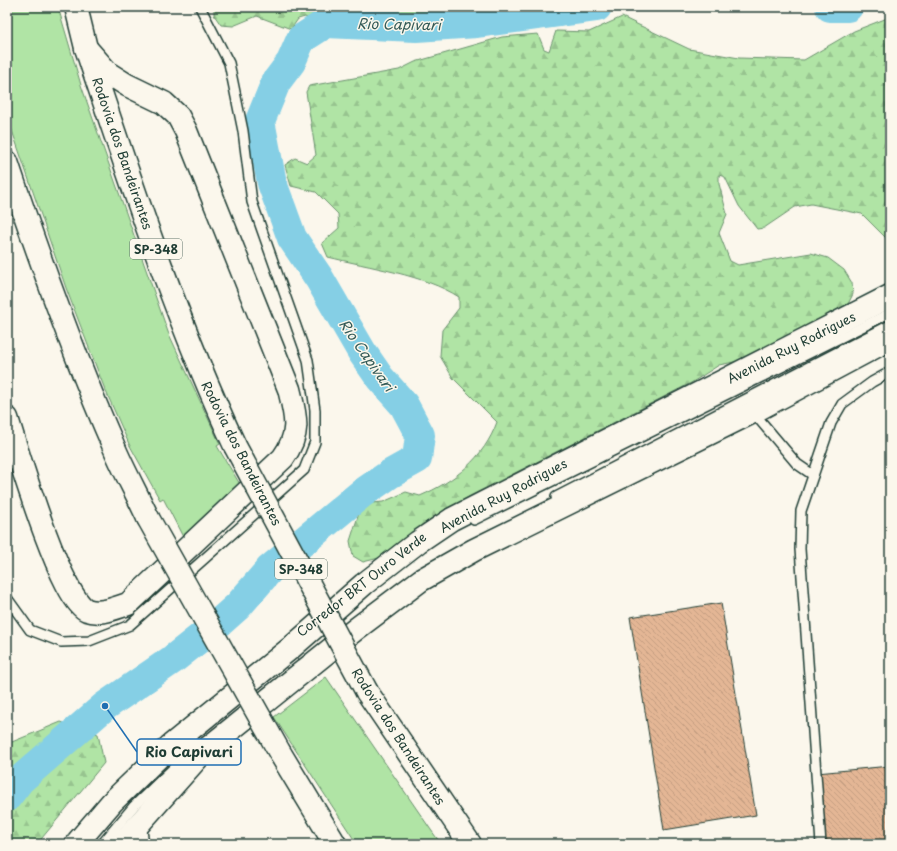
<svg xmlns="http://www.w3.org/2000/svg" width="897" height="851" font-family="'Playpen Sans',sans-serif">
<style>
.grass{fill:#b0e4a5;stroke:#68906c}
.forest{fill:url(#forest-firs);stroke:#68906c}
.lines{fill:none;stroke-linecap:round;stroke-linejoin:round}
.river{stroke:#85cfe5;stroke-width:30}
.building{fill:url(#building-back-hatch);stroke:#1f3d34}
.service-casing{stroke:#1f3d34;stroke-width:12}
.primary-casing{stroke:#1f3d34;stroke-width:25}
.motorway-casing{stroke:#1f3d34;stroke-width:25}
.service{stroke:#fbf7ec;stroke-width:9}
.primary{stroke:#fbf7ec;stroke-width:22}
.motorway{stroke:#fbf7ec;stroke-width:22}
.motorway-bridge-casing{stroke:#1f3d34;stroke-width:25;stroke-linecap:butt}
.motorway-bridge{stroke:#fbf7ec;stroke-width:22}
.labels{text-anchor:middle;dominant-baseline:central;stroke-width:3;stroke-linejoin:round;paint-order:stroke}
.shield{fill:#fbf7ec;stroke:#61756b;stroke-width:1}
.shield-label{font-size:12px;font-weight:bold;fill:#1f3d34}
.street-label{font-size:13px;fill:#1f3d34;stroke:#fbf7ec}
.water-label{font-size:14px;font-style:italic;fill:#335a57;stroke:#fbf7ec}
.leader{fill:none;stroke:#1f6fb2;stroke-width:1.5}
.callout-dot{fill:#1f6fb2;stroke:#fbf7ec;stroke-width:1.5}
.callout{fill:#fbf7ec;stroke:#1f6fb2;stroke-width:1.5}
.callout-label{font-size:14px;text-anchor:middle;font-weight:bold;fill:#1f3d34}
</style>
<defs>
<pattern id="forest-firs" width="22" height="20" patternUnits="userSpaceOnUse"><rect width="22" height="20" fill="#b0e4a5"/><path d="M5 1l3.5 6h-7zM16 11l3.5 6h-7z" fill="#97c48f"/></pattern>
<pattern id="building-back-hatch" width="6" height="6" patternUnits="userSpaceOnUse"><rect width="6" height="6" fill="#e4b695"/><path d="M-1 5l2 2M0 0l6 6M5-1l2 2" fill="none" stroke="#c39d81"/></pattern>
</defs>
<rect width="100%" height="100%" fill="#fbf7ec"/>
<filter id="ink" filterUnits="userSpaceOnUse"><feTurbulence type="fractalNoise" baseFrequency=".025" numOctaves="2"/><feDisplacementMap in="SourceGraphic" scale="8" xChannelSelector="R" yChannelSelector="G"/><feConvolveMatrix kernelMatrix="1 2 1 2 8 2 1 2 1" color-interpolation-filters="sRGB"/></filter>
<g filter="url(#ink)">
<!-- grass -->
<g class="grass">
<polygon points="7,7 58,7 81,85 168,332 220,444 217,446 241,486 183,537 163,498 160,500 129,444 104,387 66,288 7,116"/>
<polygon points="326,677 431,830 441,844 357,844 274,717"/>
</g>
<!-- forest -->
<g class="forest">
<polygon points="214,7 546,7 474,32 415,28 331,29 305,17 298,19 291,29 257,16 233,26 221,25 214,15"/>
<path d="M 622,17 L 689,49 L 739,58 L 804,60 L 854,31 L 890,17 L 890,242 L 862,214 L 811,204 L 795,207 L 764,228 L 757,229 L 739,206 L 725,177 L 719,175 L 719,184 L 727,214 L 719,233 L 730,261 L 738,265 L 811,253 L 828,258 L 844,270 L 852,283 L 853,294 L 848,304 L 744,360 L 719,365 L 691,383 L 470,496 L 432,518 L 379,558 L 363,562 L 353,556 L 350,541 L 362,504 L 383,502 L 406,492 L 420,496 C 455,481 484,458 497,422 L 453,378 L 440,356 L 442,330 L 459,308 L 459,297 C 425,275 368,267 328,257 L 322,243 L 339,228 L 338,214 L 316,192 L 291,186 L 285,165 L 295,158 L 307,163 L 316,155 L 306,92 L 309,86 L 399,70 L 415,62 L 502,37 L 538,34 L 544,49 L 549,51 L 556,31 L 589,32 Z"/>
<polygon points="61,722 98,734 104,763 37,844 7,844 7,744"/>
</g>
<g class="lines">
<!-- river -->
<g class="river">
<polyline points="830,7 848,7"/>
<polyline points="7,797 20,780 105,706 172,660 220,622 238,606 270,569 361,494 390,474 417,459 420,435 404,405 380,378 362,352 319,278 292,238 272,183 260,121 276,82 291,62 301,39 326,23 416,27 477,23 597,7"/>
</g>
</g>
<!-- building -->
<g class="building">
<polygon points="721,603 756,815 664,830 630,617"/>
<polygon points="890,766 890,844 826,844 817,773"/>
</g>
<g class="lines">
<!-- service casing -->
<g class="service-casing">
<g id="service">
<polyline points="753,412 797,464 813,475"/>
<polyline points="556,497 890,325"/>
<polyline points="474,520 890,313"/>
<polyline points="7,598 30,630 61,642 89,641 130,625 304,470 315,442 315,410 308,360 252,202 243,131 229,63 200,7"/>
<polyline points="141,824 144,844"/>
<polyline points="102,844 134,806 185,757"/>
<polyline points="821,844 800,549 801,511 831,423 842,404 872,382 890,372"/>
</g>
</g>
<!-- primary casing -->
<g class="primary-casing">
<g id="primary">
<polyline points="76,844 112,802 170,746 292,647 364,584 418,542 452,519 890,296"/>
<polyline points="121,844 203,752 356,629 421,580 474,550 753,412 890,339"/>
</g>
</g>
<!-- motorway casing -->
<g class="motorway-casing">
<g id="motorway">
<path d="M 76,7 L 86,48 C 131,182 175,318 235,446"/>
<path d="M 7,162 C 39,258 73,354 114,447 C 124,471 137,494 148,518"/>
<path d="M 7,418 C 17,450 61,600 87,610 C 101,615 115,608 128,604 L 283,458 C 301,433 296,417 289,389 L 186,131 L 178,116 L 164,103 L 127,85 L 108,73 L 86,48"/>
<polyline points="367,692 470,844"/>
<polyline points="280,753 335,844"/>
</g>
</g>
<!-- service -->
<use href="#service" class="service"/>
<!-- primary -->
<use href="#primary" class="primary"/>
<!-- motorway -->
<use href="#motorway" class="motorway"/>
<!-- motorway-bridge casing -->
<g class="motorway-bridge-casing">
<g id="motorway-bridge">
<polyline points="235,446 367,692"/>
<polyline points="148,518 280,753"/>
</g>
</g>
<!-- motorway-bridge -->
<use href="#motorway-bridge" class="motorway-bridge"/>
</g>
</g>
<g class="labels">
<!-- shield labels -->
<g class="shield">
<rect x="130" y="239" width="52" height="20" rx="3"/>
<rect x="275" y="559" width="52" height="20" rx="3"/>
</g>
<g class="shield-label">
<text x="156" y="249">SP-348</text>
<text x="301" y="569">SP-348</text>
</g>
<!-- street labels -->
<g class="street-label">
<text transform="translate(123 153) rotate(71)">Rodovia dos Bandeirantes</text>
<text transform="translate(791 347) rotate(-27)">Avenida Ruy Rodrigues</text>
<text transform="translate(242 453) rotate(63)">Rodovia dos Bandeirantes</text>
<text transform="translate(503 495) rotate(-28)">Avenida Ruy Rodrigues</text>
<text transform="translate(361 584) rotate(-38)">Corredor BRT Ouro Verde</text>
<text transform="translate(399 736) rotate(57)">Rodovia dos Bandeirantes</text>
</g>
<!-- water labels -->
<g class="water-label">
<text transform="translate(399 24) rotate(1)">Rio Capivari</text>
<text transform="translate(367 355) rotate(55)">Rio Capivari</text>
</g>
</g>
<!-- callouts -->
<path class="leader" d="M105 706L137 752"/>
<circle class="callout-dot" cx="105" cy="706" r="4"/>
<rect class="callout" x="137" y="739" width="104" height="26" rx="4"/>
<g class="callout-label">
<text x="189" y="757">Rio Capivari</text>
</g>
<!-- margin -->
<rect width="897" height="851" fill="none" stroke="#fbf7ec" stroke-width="24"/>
<rect x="12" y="12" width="873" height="827" fill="none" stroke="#1f3d34" stroke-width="1.5" filter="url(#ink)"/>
</svg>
